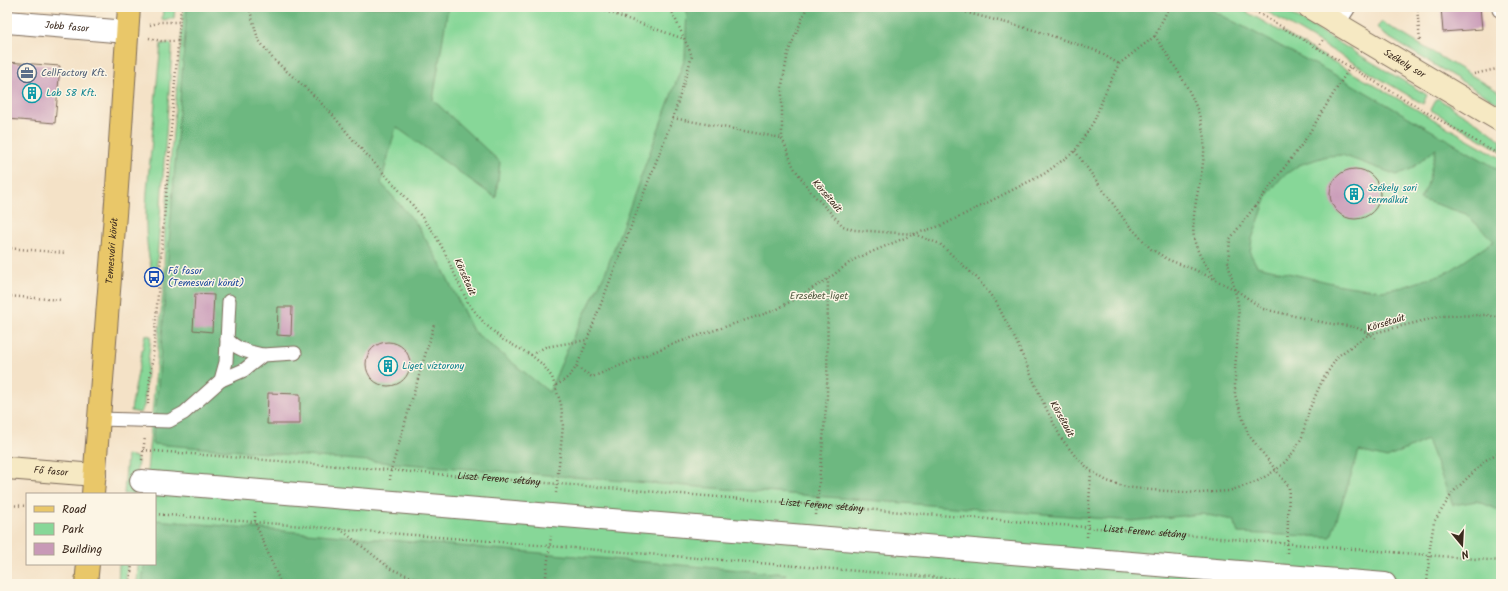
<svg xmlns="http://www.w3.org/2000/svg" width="1508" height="591" font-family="Kalam,sans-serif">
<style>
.green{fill:#87d798;stroke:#61805b}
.forest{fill:#6db880;stroke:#54714f;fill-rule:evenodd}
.building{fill:#c899b7}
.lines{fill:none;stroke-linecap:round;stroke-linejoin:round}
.lane-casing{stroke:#7c6a59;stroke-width:15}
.street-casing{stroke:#7c6a59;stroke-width:24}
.secondary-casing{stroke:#7c6a59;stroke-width:24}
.primary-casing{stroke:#7c6a59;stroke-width:24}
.path{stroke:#7c6a59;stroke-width:2.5;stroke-dasharray:1 3;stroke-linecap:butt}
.lane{stroke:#fff;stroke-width:13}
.street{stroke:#fff;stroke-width:22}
.secondary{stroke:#f6e9c3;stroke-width:22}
.primary{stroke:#e9c769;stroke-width:22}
.labels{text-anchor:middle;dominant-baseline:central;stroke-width:3;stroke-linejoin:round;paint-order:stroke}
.street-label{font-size:10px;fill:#3b2a1e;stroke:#fcf5e5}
.service-label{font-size:10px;fill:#4e5e75;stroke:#fcf5e5;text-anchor:start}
.culture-label{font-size:10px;fill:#0d838f;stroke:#fcf5e5;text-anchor:start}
.transit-label{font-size:10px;fill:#164399;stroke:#fcf5e5;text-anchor:start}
.park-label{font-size:10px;fill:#4e553c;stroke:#fcf5e5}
</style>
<rect width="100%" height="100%" fill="#fcf5e5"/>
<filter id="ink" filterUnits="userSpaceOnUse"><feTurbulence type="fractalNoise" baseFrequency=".025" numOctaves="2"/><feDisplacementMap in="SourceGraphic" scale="8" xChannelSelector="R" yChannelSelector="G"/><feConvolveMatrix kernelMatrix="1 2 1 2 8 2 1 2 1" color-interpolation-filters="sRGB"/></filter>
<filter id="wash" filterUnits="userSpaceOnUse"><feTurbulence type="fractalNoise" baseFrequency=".012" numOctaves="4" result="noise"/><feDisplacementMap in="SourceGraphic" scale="16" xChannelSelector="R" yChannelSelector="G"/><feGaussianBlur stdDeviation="0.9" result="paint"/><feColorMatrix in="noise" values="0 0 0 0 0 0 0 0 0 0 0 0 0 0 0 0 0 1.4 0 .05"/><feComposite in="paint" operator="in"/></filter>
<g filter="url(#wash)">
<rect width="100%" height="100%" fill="#f4e2c7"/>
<!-- green -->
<g class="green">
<polygon points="163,7 175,7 174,18 162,20"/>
<polygon points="184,7 1238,7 1501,158 1501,584 137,584 138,564 155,564 155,494 145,494 164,278 165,224"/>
<polygon points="1259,7 1279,7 1427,95 1423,104"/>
<polygon points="1382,22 1501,93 1501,105 1383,34 1377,27"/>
<path d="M 170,43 L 172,45 L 172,50 L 156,274 L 153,274 C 141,234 147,190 151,150 C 154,114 157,79 161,44 Z"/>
<polygon points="1437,98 1482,126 1501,140 1501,151 1431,110"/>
<polygon points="145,335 151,336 147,370 144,406 140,413 131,411 132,404"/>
<polygon points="127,455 136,457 138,461 134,494 124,494"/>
<polygon points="119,564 127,564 126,584 118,584"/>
</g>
<!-- forest -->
<g class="forest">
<path d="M 187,7 L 448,7 L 433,100 L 500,162 L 496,198 L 396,127 L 381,183 L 416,223 L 442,267 L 473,331 L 549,392 L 571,341 L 605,273 L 685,58 L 687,7 L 1206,7 L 1343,79 L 1501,171 L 1501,511 L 1477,501 L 1453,505 L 1427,440 L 1387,458 L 1359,451 L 1331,537 L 1238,533 L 1233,520 L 1202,514 L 1132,521 L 152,444 L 159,374 ZM 1436,149 L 1427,186 L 1420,199 L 1466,214 L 1494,241 L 1448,272 L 1403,287 L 1382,291 L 1341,285 L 1257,266 L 1250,253 L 1252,239 L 1268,194 L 1282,177 L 1299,165 L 1327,156 L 1342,155 L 1397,175 L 1411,169 Z"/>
<polygon points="155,520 786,574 778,584 415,584 372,579 370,584 142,584 144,564 155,564"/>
</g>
<g id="blocks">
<!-- building -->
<g class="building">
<polygon points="1441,7 1480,7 1482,29 1443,32"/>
<polygon points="7,62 60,66 55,123 7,119"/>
<circle cx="1355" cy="194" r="25"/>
<polygon points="195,294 214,295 212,332 193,330"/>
<polygon points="278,307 292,307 291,336 277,335"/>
<circle cx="388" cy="364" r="22"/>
<polygon points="268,393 300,394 300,424 267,424"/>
</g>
</g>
</g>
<g filter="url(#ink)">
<use href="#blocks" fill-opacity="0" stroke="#7c6a59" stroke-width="1"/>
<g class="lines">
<!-- lane casing -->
<g class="lane-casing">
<g id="lane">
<polyline points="1499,10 1501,10"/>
<path d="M 227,339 C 237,350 249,352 263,355"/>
<polyline points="221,380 244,370 263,355 295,353"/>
<polyline points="99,419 169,421 184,413 221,380 226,362 229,301"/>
</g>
</g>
<!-- street casing -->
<g class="street-casing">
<g id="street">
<path id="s2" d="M 7,22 L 127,32"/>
<polyline points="1334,22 1344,7"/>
<polyline points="141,481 1385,584"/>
</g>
</g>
<!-- secondary casing -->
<g class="secondary-casing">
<g id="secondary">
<path id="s3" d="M 1309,7 L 1501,121"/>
<path id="s4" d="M 7,468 L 95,475"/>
</g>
</g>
<!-- primary casing -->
<g class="primary-casing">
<g id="primary">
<path id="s5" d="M 93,494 L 116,202 L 129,7"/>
<polyline points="86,584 88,564"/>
</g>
</g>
<!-- path -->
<g class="path">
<polyline points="249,7 258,39 273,59 309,91 331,113 355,142 411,203 434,233 444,251 468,303 485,324 502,339 531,355 542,364 552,377 561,404 563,426 556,493"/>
<polyline points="594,7 684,39"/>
<polyline points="807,7 788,53 782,85 782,138 794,168 811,192 843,226 854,230 914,234 940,244 977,278 996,302 1016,341 1043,402 1061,438 1076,457 1091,471 1107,481 1126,487 1151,490 1200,493 1229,491 1256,482 1276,470 1285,462 1295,450 1302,437 1309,410 1322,381 1338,356 1356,343 1370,334 1442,316 1487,315 1501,318"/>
<polyline points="951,7 968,13 1034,30 1097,51 1119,64"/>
<path d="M 1169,7 L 1155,36 C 1175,67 1201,101 1204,140 C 1207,171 1186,217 1196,246 C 1200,258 1209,269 1216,280"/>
<polyline points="1248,7 1501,156"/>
<polyline points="1417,7 1420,42"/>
<polyline points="150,25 161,22 180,22"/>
<polyline points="1500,26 1501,39"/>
<polyline points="149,38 161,41 178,41"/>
<polyline points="1318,48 1323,40"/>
<polyline points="1474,74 1501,68"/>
<polyline points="673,118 782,138"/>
<polyline points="1075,151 1126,222 1151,249 1169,260 1193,269 1236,290 1263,309 1326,323 1355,327 1370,334 1376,339"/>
<polyline points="7,248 66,253"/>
<polyline points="7,296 62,300"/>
<polyline points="531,355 545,347 587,340 673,118 692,56 670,7"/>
<polyline points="577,367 592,377 673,344 776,310 828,279 853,260 914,234 943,225 1044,174 1075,151 1094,121 1108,86 1119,64 1155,36"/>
<path d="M 556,385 C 576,376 579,360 587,341"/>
<polyline points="148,404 150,375 153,356 181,7"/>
<path id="s1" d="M 143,450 L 1501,561"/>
<polyline points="142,460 145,437"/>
<polyline points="390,480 391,470 434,325"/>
<polyline points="7,505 27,506"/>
<polyline points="255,512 255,522 281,584"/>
<polyline points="155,514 1018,584"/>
<polyline points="816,515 827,397 828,279"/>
<polyline points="340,529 391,569 429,584"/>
<polyline points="1087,537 1091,471"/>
<polyline points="1287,553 1289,487 1248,434 1235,395 1235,370 1239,320 1238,303 1228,263 1230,239 1303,143 1350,67"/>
<polyline points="130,584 132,564"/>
<polyline points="545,584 551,536"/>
<polyline points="1427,584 1430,547 1434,522 1453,492 1486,460 1501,451"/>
</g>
<!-- lane -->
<use href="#lane" class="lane"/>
<!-- street -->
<use href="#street" class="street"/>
<!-- secondary -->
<use href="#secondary" class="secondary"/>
<!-- primary -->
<use href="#primary" class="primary"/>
</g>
</g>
<!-- icons -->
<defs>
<g id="office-ring" transform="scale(1)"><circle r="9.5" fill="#fcf5e5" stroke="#5c6f8a" stroke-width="1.5"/><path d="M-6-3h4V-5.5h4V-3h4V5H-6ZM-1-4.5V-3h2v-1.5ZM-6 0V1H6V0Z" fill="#5c6f8a"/></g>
<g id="building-ring" transform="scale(1)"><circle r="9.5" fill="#fcf5e5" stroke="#0f9aa8" stroke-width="1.5"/><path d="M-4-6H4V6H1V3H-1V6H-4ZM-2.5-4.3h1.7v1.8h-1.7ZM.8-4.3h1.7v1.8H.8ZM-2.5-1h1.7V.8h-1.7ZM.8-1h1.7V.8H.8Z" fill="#0f9aa8"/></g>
<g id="bus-ring" transform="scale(1)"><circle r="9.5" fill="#fcf5e5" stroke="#1a4fb4" stroke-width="1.5"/><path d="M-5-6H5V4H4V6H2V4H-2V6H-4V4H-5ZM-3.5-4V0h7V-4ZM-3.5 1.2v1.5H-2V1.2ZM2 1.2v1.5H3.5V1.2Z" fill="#1a4fb4"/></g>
</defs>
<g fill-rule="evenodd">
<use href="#office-ring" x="27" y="73"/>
<use href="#building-ring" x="32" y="93"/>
<use href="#building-ring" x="1354" y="194"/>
<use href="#bus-ring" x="154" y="277"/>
<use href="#building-ring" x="388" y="366"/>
</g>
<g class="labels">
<!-- street labels -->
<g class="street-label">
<text stroke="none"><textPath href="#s2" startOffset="60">Jobb fasor</textPath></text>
<text stroke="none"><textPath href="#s3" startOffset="111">Székely sor</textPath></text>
<text transform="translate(827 196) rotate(49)">Körsétaút</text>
<text stroke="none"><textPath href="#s5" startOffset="244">Temesvári körút</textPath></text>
<text transform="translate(465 277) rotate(66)">Körsétaút</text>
<text transform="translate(1386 323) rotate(-17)">Körsétaút</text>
<text transform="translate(1062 419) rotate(61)">Körsétaút</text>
<text stroke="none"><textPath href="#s4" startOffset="44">Fő fasor</textPath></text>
<text stroke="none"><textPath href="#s1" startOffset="357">Liszt Ferenc sétány</textPath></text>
<text stroke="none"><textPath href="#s1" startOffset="681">Liszt Ferenc sétány</textPath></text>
<text stroke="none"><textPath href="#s1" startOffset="1005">Liszt Ferenc sétány</textPath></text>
</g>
<!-- service labels -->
<g class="service-label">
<text x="41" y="73">CellFactory Kft.</text>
</g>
<!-- culture labels -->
<g class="culture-label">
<text x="46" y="93">Lab 58 Kft.</text>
<text x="1368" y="188">Székely sori<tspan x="1368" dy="12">termálkút</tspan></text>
<text x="402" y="366">Liget víztorony</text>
</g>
<!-- transit labels -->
<g class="transit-label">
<text x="168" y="271">Fő fasor<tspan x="168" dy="12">(Temesvári körút)</tspan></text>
</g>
<!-- park labels -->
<g class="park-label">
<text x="819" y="296">Erzsébet-liget</text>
</g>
</g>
<!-- margin -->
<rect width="1508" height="591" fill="none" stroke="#fcf5e5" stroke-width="24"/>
<!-- legend -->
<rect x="26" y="493" width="130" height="72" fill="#fcf5e5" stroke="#afa495"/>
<rect x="34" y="506" width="20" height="6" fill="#e9c769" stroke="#afa495"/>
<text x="62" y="513" font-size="12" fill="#3b2a1e">Road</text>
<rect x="34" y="523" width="20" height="12" fill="#87d798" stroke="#afa495"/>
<text x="62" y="533" font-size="12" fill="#3b2a1e">Park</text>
<rect x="34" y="543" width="20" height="12" fill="#c899b7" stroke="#afa495"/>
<text x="62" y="553" font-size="12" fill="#3b2a1e">Building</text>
<!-- north arrow -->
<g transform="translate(1462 545) rotate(162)" stroke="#fcf5e5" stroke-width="3" paint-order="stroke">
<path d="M0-3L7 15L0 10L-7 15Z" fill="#3b2a1e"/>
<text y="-6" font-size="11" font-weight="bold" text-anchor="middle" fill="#3b2a1e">N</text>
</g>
</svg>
